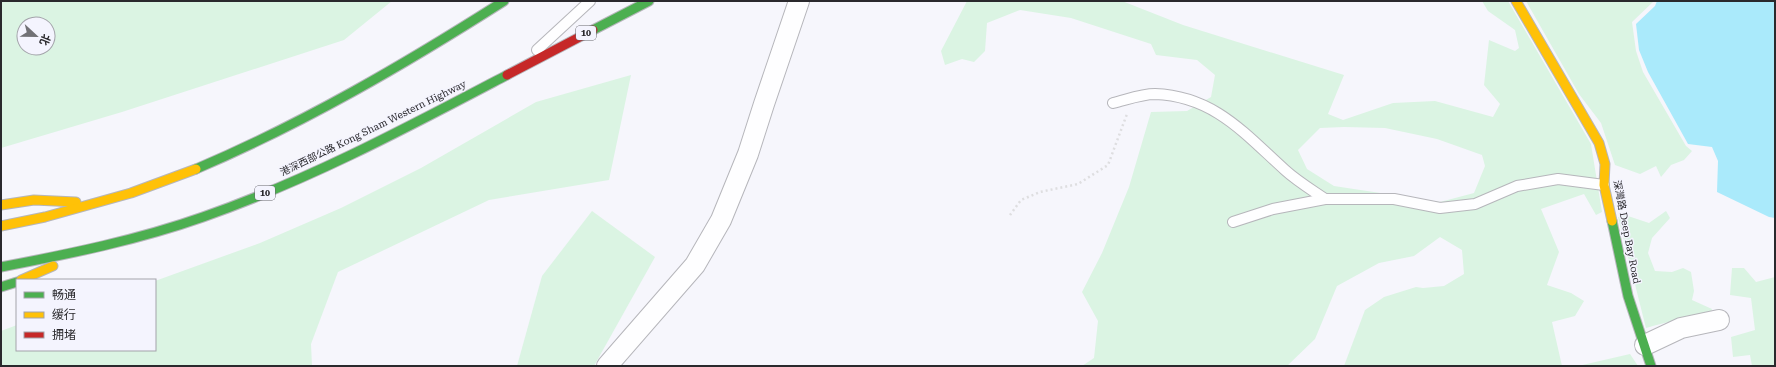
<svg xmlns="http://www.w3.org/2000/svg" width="1776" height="367" font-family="'Roboto Serif','Noto Sans SC',serif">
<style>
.green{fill:#dbf4e3;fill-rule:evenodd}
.water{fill:#aaeafb}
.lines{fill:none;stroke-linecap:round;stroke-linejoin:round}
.lane-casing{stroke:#b6b6bb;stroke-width:12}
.street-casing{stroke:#b6b6bb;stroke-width:22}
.fast-casing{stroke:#b6b6bb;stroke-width:11}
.slow-casing{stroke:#b6b6bb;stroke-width:11}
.jam-casing{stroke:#b6b6bb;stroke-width:11}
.path{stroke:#dedee0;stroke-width:2.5;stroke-dasharray:2 3;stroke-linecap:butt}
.lane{stroke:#fefeff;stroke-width:10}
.street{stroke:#fefeff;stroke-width:20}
.fast{stroke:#4caf50;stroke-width:9}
.slow{stroke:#ffc107;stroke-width:9}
.jam{stroke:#c62828;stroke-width:9}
.labels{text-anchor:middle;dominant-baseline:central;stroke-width:3;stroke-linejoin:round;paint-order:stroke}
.shield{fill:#f4f4fe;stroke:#67666c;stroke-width:1}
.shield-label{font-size:9px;font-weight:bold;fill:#2a292d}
.street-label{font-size:10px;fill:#2a292d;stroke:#f4f4fe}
</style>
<rect width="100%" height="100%" fill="#f6f6fc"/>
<!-- green -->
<g class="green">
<path d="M 1,1 L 392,1 L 344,40 L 122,112 L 1,148 ZM 24,24 L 48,24 L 48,48 L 24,48 Z"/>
<path d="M 967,1 L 1122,1 L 1183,25 L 1344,75 L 1328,114 L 1343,120 L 1393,103 L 1435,101 L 1493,117 L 1500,104 L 1484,85 L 1489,40 L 1515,51 L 1519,48 L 1515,30 L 1488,11 L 1482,1 L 1508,1 L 1591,144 L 1602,212 L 1596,215 L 1584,194 L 1541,209 L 1559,252 L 1547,285 L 1571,293 L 1584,301 L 1575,316 L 1552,322 L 1562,366 L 1344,366 L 1365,310 L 1384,297 L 1416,287 L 1423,288 L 1444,286 L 1464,274 L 1462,250 L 1440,237 L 1414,256 L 1379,263 L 1337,286 L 1315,339 L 1287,366 L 1082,366 L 1094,358 L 1098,321 L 1082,292 L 1102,253 L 1129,187 L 1151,112 L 1187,111 L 1211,97 L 1215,75 L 1197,60 L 1156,55 L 1151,44 L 1071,18 L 1020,10 L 987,23 L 985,51 L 974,62 L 962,59 L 945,65 L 941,51 ZM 1344,127 L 1385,128 L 1437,139 L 1482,155 L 1485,166 L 1474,193 L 1440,202 L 1334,186 L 1307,169 L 1298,150 L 1320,128 Z"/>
<polygon points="1526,1 1654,1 1632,22 1636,51 1643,72 1686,146 1692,151 1684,160 1671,165 1661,177 1656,166 1640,174 1615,165 1601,123 1579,94"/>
<polygon points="631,75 609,180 489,200 338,272 311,344 312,366 1,366 1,331 17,325 17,350 155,350 155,281 260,243 341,208 421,168 536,102"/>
<polygon points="592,211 655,257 594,366 517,366 542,276"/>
<path d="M 1666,211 L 1670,218 L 1652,238 L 1648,253 L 1655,271 L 1672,272 L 1683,268 L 1691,272 L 1694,291 L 1692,300 L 1712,309 L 1709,316 C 1687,317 1667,322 1646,328 L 1618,217 L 1628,216 L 1649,223 Z"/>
<polygon points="1732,268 1744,268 1756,282 1775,277 1775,366 1752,366 1750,355 1733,357 1731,337 1755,330 1751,298 1730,295"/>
<polygon points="1630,354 1638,366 1578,366"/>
</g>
<!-- water -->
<polygon class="water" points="1657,1 1775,1 1775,218 1769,217 1717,192 1718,161 1712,147 1688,144 1648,72 1639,50 1636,24 1655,6"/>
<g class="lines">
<!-- lane casing -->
<g class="lane-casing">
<g id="lane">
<polyline points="537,50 590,1"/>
<path d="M 1113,103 C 1126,100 1141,94 1155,94 C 1214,96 1245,134 1285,170 C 1297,181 1312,190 1325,199"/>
<polyline points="1233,222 1273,209 1325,199 1394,199 1440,208 1475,204 1517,186 1558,179 1604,185"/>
</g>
</g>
<!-- street casing -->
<g class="street-casing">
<g id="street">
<polyline points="1645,345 1681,328 1719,320"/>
<polyline points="607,366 695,265 721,220 748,154 764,104 799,1"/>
</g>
</g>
<!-- fast casing -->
<g class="fast-casing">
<g id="fast">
<polyline points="593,30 649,1"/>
<path d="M 196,169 C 304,123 405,64 504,1"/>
<polyline points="1612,221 1628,296 1651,366"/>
<path d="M 1,267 C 69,254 138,240 203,217 C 309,180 408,127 507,75"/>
<polyline points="1,287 17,282"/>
</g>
</g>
<!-- slow casing -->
<g class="slow-casing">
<g id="slow">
<polyline points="1516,1 1599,143 1605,164 1604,185 1612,221"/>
<polyline points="1,205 34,200 76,202"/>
<polyline points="1,226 45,217 131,193 196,169"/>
<polyline points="21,280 53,266"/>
</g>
</g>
<!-- jam casing -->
<g class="jam-casing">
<polyline id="jam" points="507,75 593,30"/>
</g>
<!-- path -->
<polyline class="path" points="1010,215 1021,200 1040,192 1078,184 1108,165 1127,114"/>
<!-- lane -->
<use href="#lane" class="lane"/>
<!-- street -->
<use href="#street" class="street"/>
<!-- fast -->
<use href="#fast" class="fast"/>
<!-- slow -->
<use href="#slow" class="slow"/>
<!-- jam -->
<use href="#jam" class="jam"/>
</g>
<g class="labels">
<!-- shield labels -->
<g class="shield">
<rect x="576" y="26" width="20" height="14" rx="3"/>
<rect x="255" y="186" width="20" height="14" rx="3"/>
</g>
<g class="shield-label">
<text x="586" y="33">10</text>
<text x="265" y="193">10</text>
</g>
<!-- street labels -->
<g class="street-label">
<text transform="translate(373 128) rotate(-26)">港深西部公路 Kong Sham Western Highway</text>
<text transform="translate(1627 232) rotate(79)">深灣路 Deep Bay Road</text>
</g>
</g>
<!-- border -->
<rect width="1776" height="367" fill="none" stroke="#2a292d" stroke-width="4"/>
<!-- legend -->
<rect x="16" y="279" width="140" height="72" fill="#f4f4fe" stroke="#a3a3aa"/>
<rect x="24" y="292" width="20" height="6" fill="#4caf50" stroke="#a3a3aa"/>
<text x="52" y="299" font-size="12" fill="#2a292d">畅通</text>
<rect x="24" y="312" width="20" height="6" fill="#ffc107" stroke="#a3a3aa"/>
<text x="52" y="319" font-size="12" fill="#2a292d">缓行</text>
<rect x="24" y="332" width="20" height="6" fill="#c62828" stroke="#a3a3aa"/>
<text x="52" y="339" font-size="12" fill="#2a292d">拥堵</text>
<!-- north arrow -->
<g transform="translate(36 36) rotate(112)"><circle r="19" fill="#f4f4fe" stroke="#a3a3aa"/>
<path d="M0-3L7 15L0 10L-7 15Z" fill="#717175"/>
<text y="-6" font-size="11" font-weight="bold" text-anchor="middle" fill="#2a292d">北</text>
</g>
</svg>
